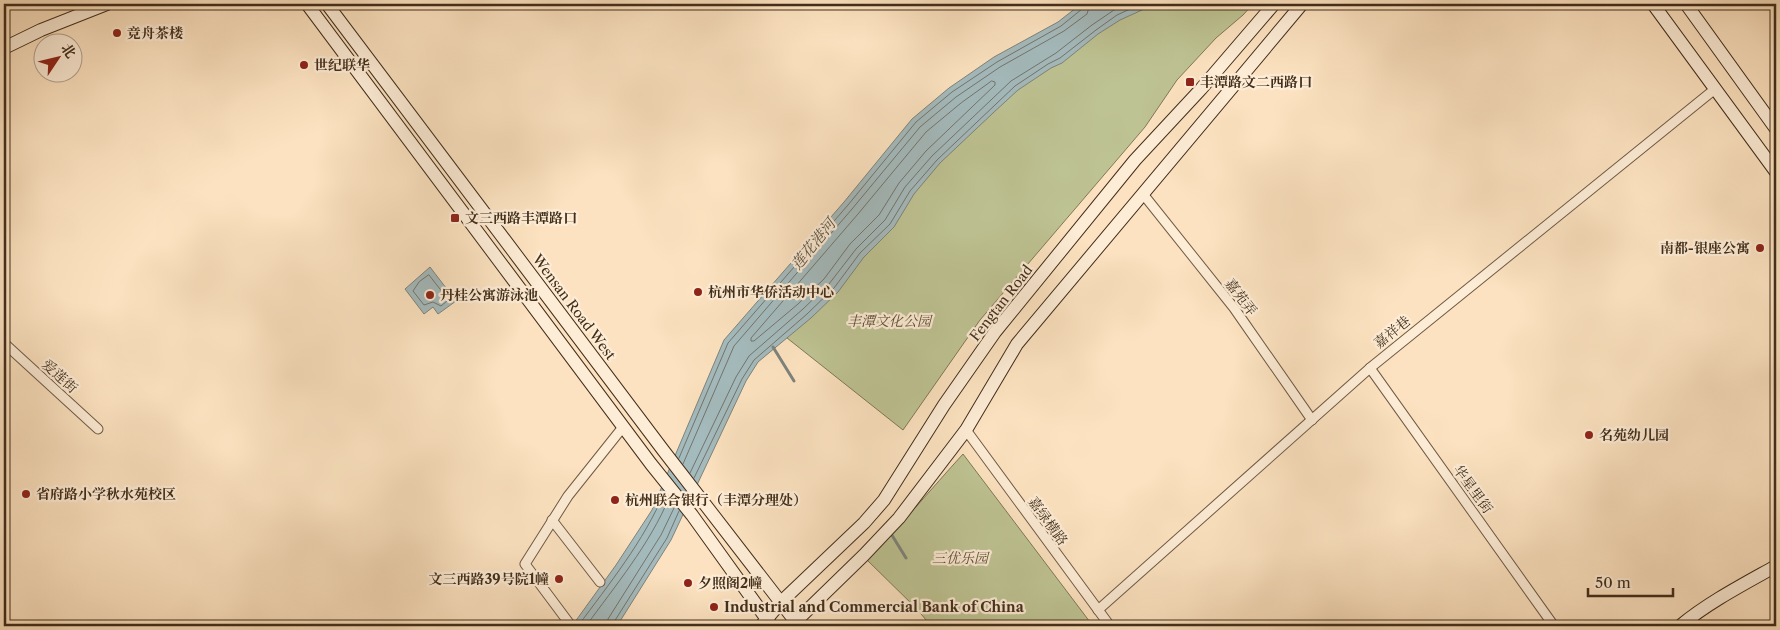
<svg xmlns="http://www.w3.org/2000/svg" width="1780" height="630" font-family="'Libre Caslon Text','Noto Serif SC',serif">
<style>
.green{fill:#bec393;stroke:#807856}
.water{fill:#a4bbbe;stroke:#7d837c}
.lines{fill:none;stroke-linecap:round;stroke-linejoin:round}
.shore{stroke:#73746c;stroke-width:1}
.stream{stroke:#7d837c;stroke-width:3}
.street-casing{stroke:#705b44;stroke-width:11}
.secondary-casing{stroke:#422e1a;stroke-width:14}
.street{stroke:#fdecd6;stroke-width:9}
.secondary{stroke:#fdecd6;stroke-width:12}
.poi-dot{fill:#8f2418;stroke:#fdecd6;stroke-width:2}
.labels{text-anchor:middle;dominant-baseline:central;stroke-width:4.5;stroke-linejoin:round;paint-order:stroke}
.poi-label{font-size:14px;font-weight:bold;fill:#422e1a;stroke:#fdecd6;text-anchor:start}
.street-label{font-size:14px;fill:#422e1a;stroke:#fdecd6}
.park-label{font-size:14px;font-style:italic;fill:#5b4c32;stroke:#fdecd6}
.water-label{font-size:15px;font-style:italic;fill:#5a5143;stroke:#fdecd6}
</style>
<rect width="100%" height="100%" fill="#fce2c0"/>
<filter id="stains"><feTurbulence type="fractalNoise" baseFrequency=".004" numOctaves="4"/><feColorMatrix values="0 0 0 0 .2 0 0 0 0 .09 0 0 0 0 .02 0 0 0 .5 -.17"/></filter>
<radialGradient id="worn" r=".72"><stop offset=".6" stop-color="#630" stop-opacity="0"/><stop offset="1" stop-color="#630" stop-opacity=".3"/></radialGradient>
<!-- green -->
<g class="green">
<polygon points="1117,4 1253,4 1243,15 1216,38 1177,80 1145,127 980,320 903,430 782,334 944,143"/>
<path d="M 963,454 L 1093,626 L 931,626 L 917,609 L 866,559 C 901,526 931,489 963,454 Z"/>
</g>
<!-- water -->
<g class="water">
<polygon points="1081,4 1149,4 1142,10 1120,20 1098,34 1062,63 1051,68 1018,90 993,113 940,163 914,194 894,227 864,257 838,292 811,318 758,362 746,381 671,540 617,626 572,626 616,565 652,510 724,340 844,202 912,119 949,88 994,57 1058,22"/>
<polygon points="430,267 456,301 438,314 433,307 424,314 405,289"/>
</g>
<g class="lines">
<!-- shore -->
<g class="shore">
<polygon points="992,81 995,82 995,85 926,151 899,183 879,215 850,244 824,279 798,304 754,341 751,341 751,338 858,214 926,132 961,103"/>
<polygon points="429,275 447,298 447,301 441,306 433,302 424,305 413,291 419,282"/>
<polyline points="679,458 728,343 848,205 916,122 952,92 997,62 1061,26 1082,9 1084,4"/>
<polyline points="683,464 734,346 852,209 920,127 956,97 1000,67 1064,31 1087,14 1090,4"/>
<polyline points="690,473 736,377 749,356 803,309 829,284 856,249 885,220 905,187 932,156 1011,81 1056,53 1092,25 1114,10 1128,4"/>
<polyline points="694,478 742,379 754,360 807,314 834,288 860,253 890,224 910,191 937,160 1015,86 1048,64 1060,58 1096,30 1117,15 1141,4"/>
<path d="M 578,626 C 609,584 644,541 664,493"/>
<path d="M 586,626 C 615,586 650,544 669,498"/>
<polyline points="607,626 608,619 661,535 675,506"/>
<polyline points="613,626 614,622 667,538 679,511"/>
</g>
<!-- stream -->
<g class="stream">
<polyline points="773,347 794,381"/>
<polyline points="890,532 906,558"/>
</g>
<!-- street casing -->
<g class="street-casing">
<g id="street">
<polyline points="1143,194 1234,308 1312,420"/>
<polyline points="4,343 98,429"/>
<polyline points="1370,368 1554,626"/>
<polyline points="966,430 1110,626"/>
<polyline points="552,520 600,582"/>
<polyline points="1098,610 1370,368 1715,89"/>
<polyline points="569,623 525,564 568,496 623,427"/>
</g>
</g>
<!-- secondary casing -->
<g class="secondary-casing">
<g id="secondary">
<polyline points="307,4 651,464 692,515 771,625"/>
<polyline points="327,4 663,450 799,626"/>
<polyline points="1653,4 1776,172"/>
<polyline points="1686,4 1776,129"/>
<polyline points="4,48 41,30 107,4"/>
<polyline points="761,626 781,602 864,523 884,500 944,405 995,332 1135,160 1201,89 1274,4"/>
<polyline points="791,626 864,555 899,518 966,430 1017,344 1302,4"/>
<path d="M 1680,626 C 1709,602 1744,584 1776,566"/>
</g>
</g>
<!-- street -->
<use href="#street" class="street"/>
<!-- secondary -->
<use href="#secondary" class="secondary"/>
</g>
<!-- markers -->
<g class="poi-dot">
<circle cx="117" cy="33" r="5"/>
<circle cx="304" cy="65" r="5"/>
<rect x="1185" y="77" width="10" height="10" rx="2.5"/>
<rect x="450" y="213" width="10" height="10" rx="2.5"/>
<circle cx="1760" cy="248" r="5"/>
<circle cx="698" cy="292" r="5"/>
<circle cx="430" cy="295" r="5"/>
<circle cx="1589" cy="435" r="5"/>
<circle cx="26" cy="494" r="5"/>
<circle cx="615" cy="500" r="5"/>
<circle cx="559" cy="579" r="5"/>
<circle cx="688" cy="583" r="5"/>
<circle cx="714" cy="607" r="5"/>
</g>
<g class="labels">
<!-- poi labels -->
<g class="poi-label">
<text x="127" y="33">竞舟茶楼</text>
<text x="314" y="65">世纪联华</text>
<text x="1200" y="82">丰潭路文二西路口</text>
<text x="465" y="218">文三西路丰潭路口</text>
<text x="1750" y="248" text-anchor="end">南都-银座公寓</text>
<text x="708" y="292">杭州市华侨活动中心</text>
<text x="440" y="295">丹桂公寓游泳池</text>
<text x="1599" y="435">名苑幼儿园</text>
<text x="36" y="494">省府路小学秋水苑校区</text>
<text x="625" y="500">杭州联合银行（丰潭分理处）</text>
<text x="549" y="579" text-anchor="end">文三西路39号院1幢</text>
<text x="698" y="583">夕照阁2幢</text>
<text x="724" y="607">Industrial and Commercial Bank of China</text>
</g>
<!-- street labels -->
<g class="street-label">
<text transform="translate(1241 297) rotate(53)">嘉苑弄</text>
<text transform="translate(1001 303) rotate(-52)">Fengtan Road</text>
<text transform="translate(574 307) rotate(53)">Wensan Road West</text>
<text transform="translate(1392 332) rotate(-39)">嘉祥巷</text>
<text transform="translate(60 376) rotate(42)">爱莲街</text>
<text transform="translate(1473 489) rotate(54)">华星里街</text>
<text transform="translate(1048 521) rotate(54)">嘉绿横路</text>
</g>
<!-- park labels -->
<g class="park-label">
<text x="889" y="321">丰潭文化公园</text>
<text x="960" y="558">三优乐园</text>
</g>
<!-- water labels -->
<g class="water-label">
<text transform="translate(813 244) rotate(-51)">莲花港河</text>
</g>
</g>
<!-- margin -->
<rect width="1780" height="630" fill="none" stroke="#fce2c0" stroke-width="20"/>
<rect x="5" y="5" width="1770" height="620" fill="none" stroke="#422e1a" stroke-width="2.5"/>
<rect x="10" y="10" width="1760" height="610" fill="none" stroke="#422e1a"/>
<!-- north arrow -->
<g transform="translate(58 58) rotate(55)"><circle r="24" fill="#fdecd6" stroke="#b2a08b"/>
<path d="M0-4L9 19L0 12L-9 19Z" fill="#8f2418"/>
<text y="-8" font-size="14" font-weight="bold" text-anchor="middle" fill="#422e1a">北</text>
</g>
<!-- scale -->
<path d="M1588 588v8h85v-8" fill="none" stroke="#422e1a" stroke-width="2.5"/>
<text x="1595" y="588" font-size="15" fill="#422e1a" stroke="#fdecd6" stroke-width="4" paint-order="stroke">50 m</text>
<rect width="100%" height="100%" filter="url(#stains)"/>
<rect width="100%" height="100%" fill="url(#worn)"/>
</svg>
